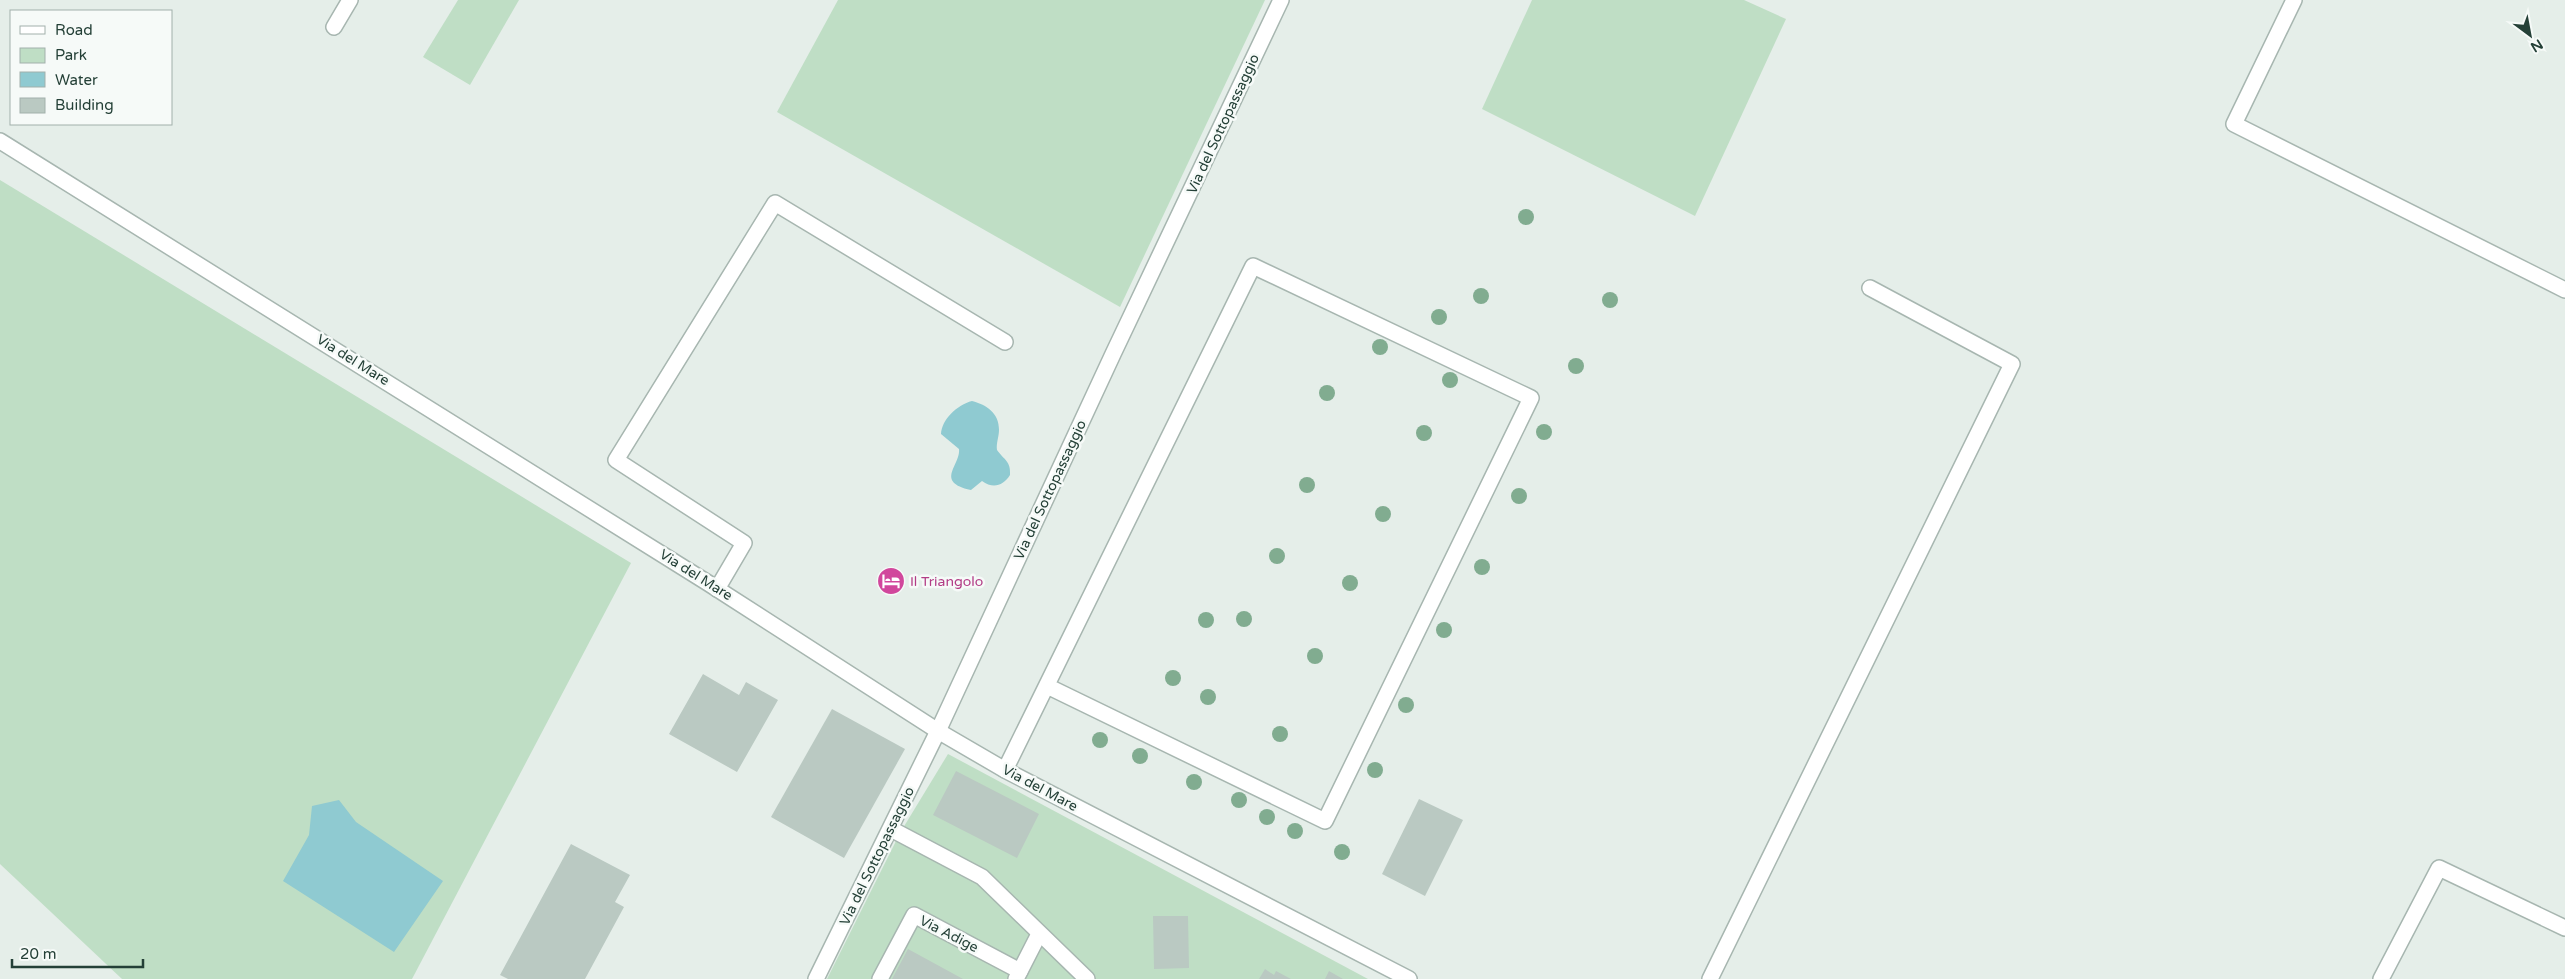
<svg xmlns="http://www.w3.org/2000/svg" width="2565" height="979" font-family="'Varela Round',sans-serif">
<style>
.green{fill:#bfdec5}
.water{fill:#8fcad1}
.building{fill:#bac9c2}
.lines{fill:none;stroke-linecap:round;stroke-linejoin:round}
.lane-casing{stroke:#a7b6b0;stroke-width:18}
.street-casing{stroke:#a7b6b0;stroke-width:18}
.lane{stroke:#fff;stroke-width:15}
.street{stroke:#fff;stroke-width:15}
.tree{fill:#81ac90}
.labels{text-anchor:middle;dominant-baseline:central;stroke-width:5;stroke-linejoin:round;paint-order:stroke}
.street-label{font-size:14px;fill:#244037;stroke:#f6faf8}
.hotel-label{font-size:14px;fill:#b23c85;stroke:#f6faf8;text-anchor:start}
</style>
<rect width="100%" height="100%" fill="#e5eee9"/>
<!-- green -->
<g class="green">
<polygon points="458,0 519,0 470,85 423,57"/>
<polygon points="838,0 1265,0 1120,307 777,112"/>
<polygon points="1532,0 1744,0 1786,19 1695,216 1482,109"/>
<polygon points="0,180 631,563 412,979 122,979 0,864"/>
<polygon points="948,754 1368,979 827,979 900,833"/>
</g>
<!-- water -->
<g class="water">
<path d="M 972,401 C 987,405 999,413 999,430 C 999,437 996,443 997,450 C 1004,460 1011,461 1010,475 C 1003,486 993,489 982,481 L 971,490 C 934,482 961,465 959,449 L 941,434 C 942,419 957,405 972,401 Z"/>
<polygon points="339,800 356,822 443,881 394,952 283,881 309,835 312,806"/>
</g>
<!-- building -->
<g class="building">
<polygon points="703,674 739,695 746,682 778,700 737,772 669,734"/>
<polygon points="832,709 905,749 844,858 771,817"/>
<polygon points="956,771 1039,814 1017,858 933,815"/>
<polygon points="1419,799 1463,820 1425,896 1382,874"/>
<polygon points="571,844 630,875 615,902 624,907 585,979 508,979 500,975"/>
<polygon points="1153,916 1188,916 1189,968 1154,969"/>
<polygon points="908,949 963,979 892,979"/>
<polygon points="1265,969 1274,975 1276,971 1291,979 1259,979"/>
<polygon points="1329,971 1343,979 1325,979"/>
</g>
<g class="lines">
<!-- lane casing -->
<g class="lane-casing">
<g id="lane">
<polyline points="2294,0 2234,124 2565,290"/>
<polyline points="334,27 350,0"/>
<polyline points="717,589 744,543 616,460 775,203 1005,342"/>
<polyline points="1005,770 1253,266 1531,398 1325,821 1047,686"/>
<polyline points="891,829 982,877 1087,979"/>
<polyline points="880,979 914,915 1020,971"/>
<polyline points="1016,979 1039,934"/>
<polyline points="1710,979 2012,364 1870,288"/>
<polyline points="2381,979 2439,868 2565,928"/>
</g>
</g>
<!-- street casing -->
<g class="street-casing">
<g id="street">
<polyline points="0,141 708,583 938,731 1005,770 1409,979"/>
<polyline points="816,979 938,731 1113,354 1281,0"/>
</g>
</g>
<!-- lane -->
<use href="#lane" class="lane"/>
<!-- street -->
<use href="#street" class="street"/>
</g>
<!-- trees -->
<g class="tree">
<circle cx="1526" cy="217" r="8"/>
<circle cx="1481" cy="296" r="8"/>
<circle cx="1610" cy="300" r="8"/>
<circle cx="1439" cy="317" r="8"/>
<circle cx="1380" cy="347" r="8"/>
<circle cx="1576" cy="366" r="8"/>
<circle cx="1450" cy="380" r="8"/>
<circle cx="1327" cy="393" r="8"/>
<circle cx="1544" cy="432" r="8"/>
<circle cx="1424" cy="433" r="8"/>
<circle cx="1307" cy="485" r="8"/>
<circle cx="1519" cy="496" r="8"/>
<circle cx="1383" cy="514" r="8"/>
<circle cx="1277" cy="556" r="8"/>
<circle cx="1482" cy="567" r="8"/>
<circle cx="1350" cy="583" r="8"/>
<circle cx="1244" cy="619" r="8"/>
<circle cx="1206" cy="620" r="8"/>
<circle cx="1444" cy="630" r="8"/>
<circle cx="1315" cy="656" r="8"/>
<circle cx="1173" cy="678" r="8"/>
<circle cx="1208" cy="697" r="8"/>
<circle cx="1406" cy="705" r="8"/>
<circle cx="1280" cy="734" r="8"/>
<circle cx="1100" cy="740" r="8"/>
<circle cx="1140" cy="756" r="8"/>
<circle cx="1375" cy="770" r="8"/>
<circle cx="1194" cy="782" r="8"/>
<circle cx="1239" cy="800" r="8"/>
<circle cx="1267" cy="817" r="8"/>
<circle cx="1295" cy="831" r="8"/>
<circle cx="1342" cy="852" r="8"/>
</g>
<!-- icons -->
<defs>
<g id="hotel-disc" transform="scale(1.4375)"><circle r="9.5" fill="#d1479c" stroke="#f6faf8"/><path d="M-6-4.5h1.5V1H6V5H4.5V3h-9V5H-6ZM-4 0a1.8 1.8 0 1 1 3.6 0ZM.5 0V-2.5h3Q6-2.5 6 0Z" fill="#fff"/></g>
</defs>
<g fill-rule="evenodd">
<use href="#hotel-disc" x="891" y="581"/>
</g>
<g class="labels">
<!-- street labels -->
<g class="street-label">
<text transform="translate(1223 124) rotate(-65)">Via del Sottopassaggio</text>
<text transform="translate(353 360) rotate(32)">Via del Mare</text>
<text transform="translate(1050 490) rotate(-65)">Via del Sottopassaggio</text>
<text transform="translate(696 575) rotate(32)">Via del Mare</text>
<text transform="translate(1040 788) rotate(28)">Via del Mare</text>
<text transform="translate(877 856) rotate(-64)">Via del Sottopassaggio</text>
<text transform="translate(949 934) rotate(27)">Via Adige</text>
</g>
<!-- hotel labels -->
<g class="hotel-label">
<text x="910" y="581">Il Triangolo</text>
</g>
</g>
<!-- legend -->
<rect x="10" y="10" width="162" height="115" fill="#f6faf8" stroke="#a2b0ab"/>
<rect x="20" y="26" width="25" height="8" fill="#ffffff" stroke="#a2b0ab"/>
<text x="55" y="35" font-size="15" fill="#244037">Road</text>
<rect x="20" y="48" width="25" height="15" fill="#bfdec5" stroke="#a2b0ab"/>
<text x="55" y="60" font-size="15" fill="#244037">Park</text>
<rect x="20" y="72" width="25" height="15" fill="#8fcad1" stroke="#a2b0ab"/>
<text x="55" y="85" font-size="15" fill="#244037">Water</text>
<rect x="20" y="98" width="25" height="15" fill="#bac9c2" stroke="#a2b0ab"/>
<text x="55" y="110" font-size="15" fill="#244037">Building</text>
<!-- north arrow -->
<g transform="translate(2530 35) rotate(148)" stroke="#f6faf8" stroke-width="4" paint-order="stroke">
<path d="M0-4L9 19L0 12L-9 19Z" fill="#244037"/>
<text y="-8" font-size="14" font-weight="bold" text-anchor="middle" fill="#244037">N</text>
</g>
<!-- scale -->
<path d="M12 959v8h131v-8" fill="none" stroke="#244037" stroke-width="2.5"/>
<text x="20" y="959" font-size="15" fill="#244037" stroke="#f6faf8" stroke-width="4" paint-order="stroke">20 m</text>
</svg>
